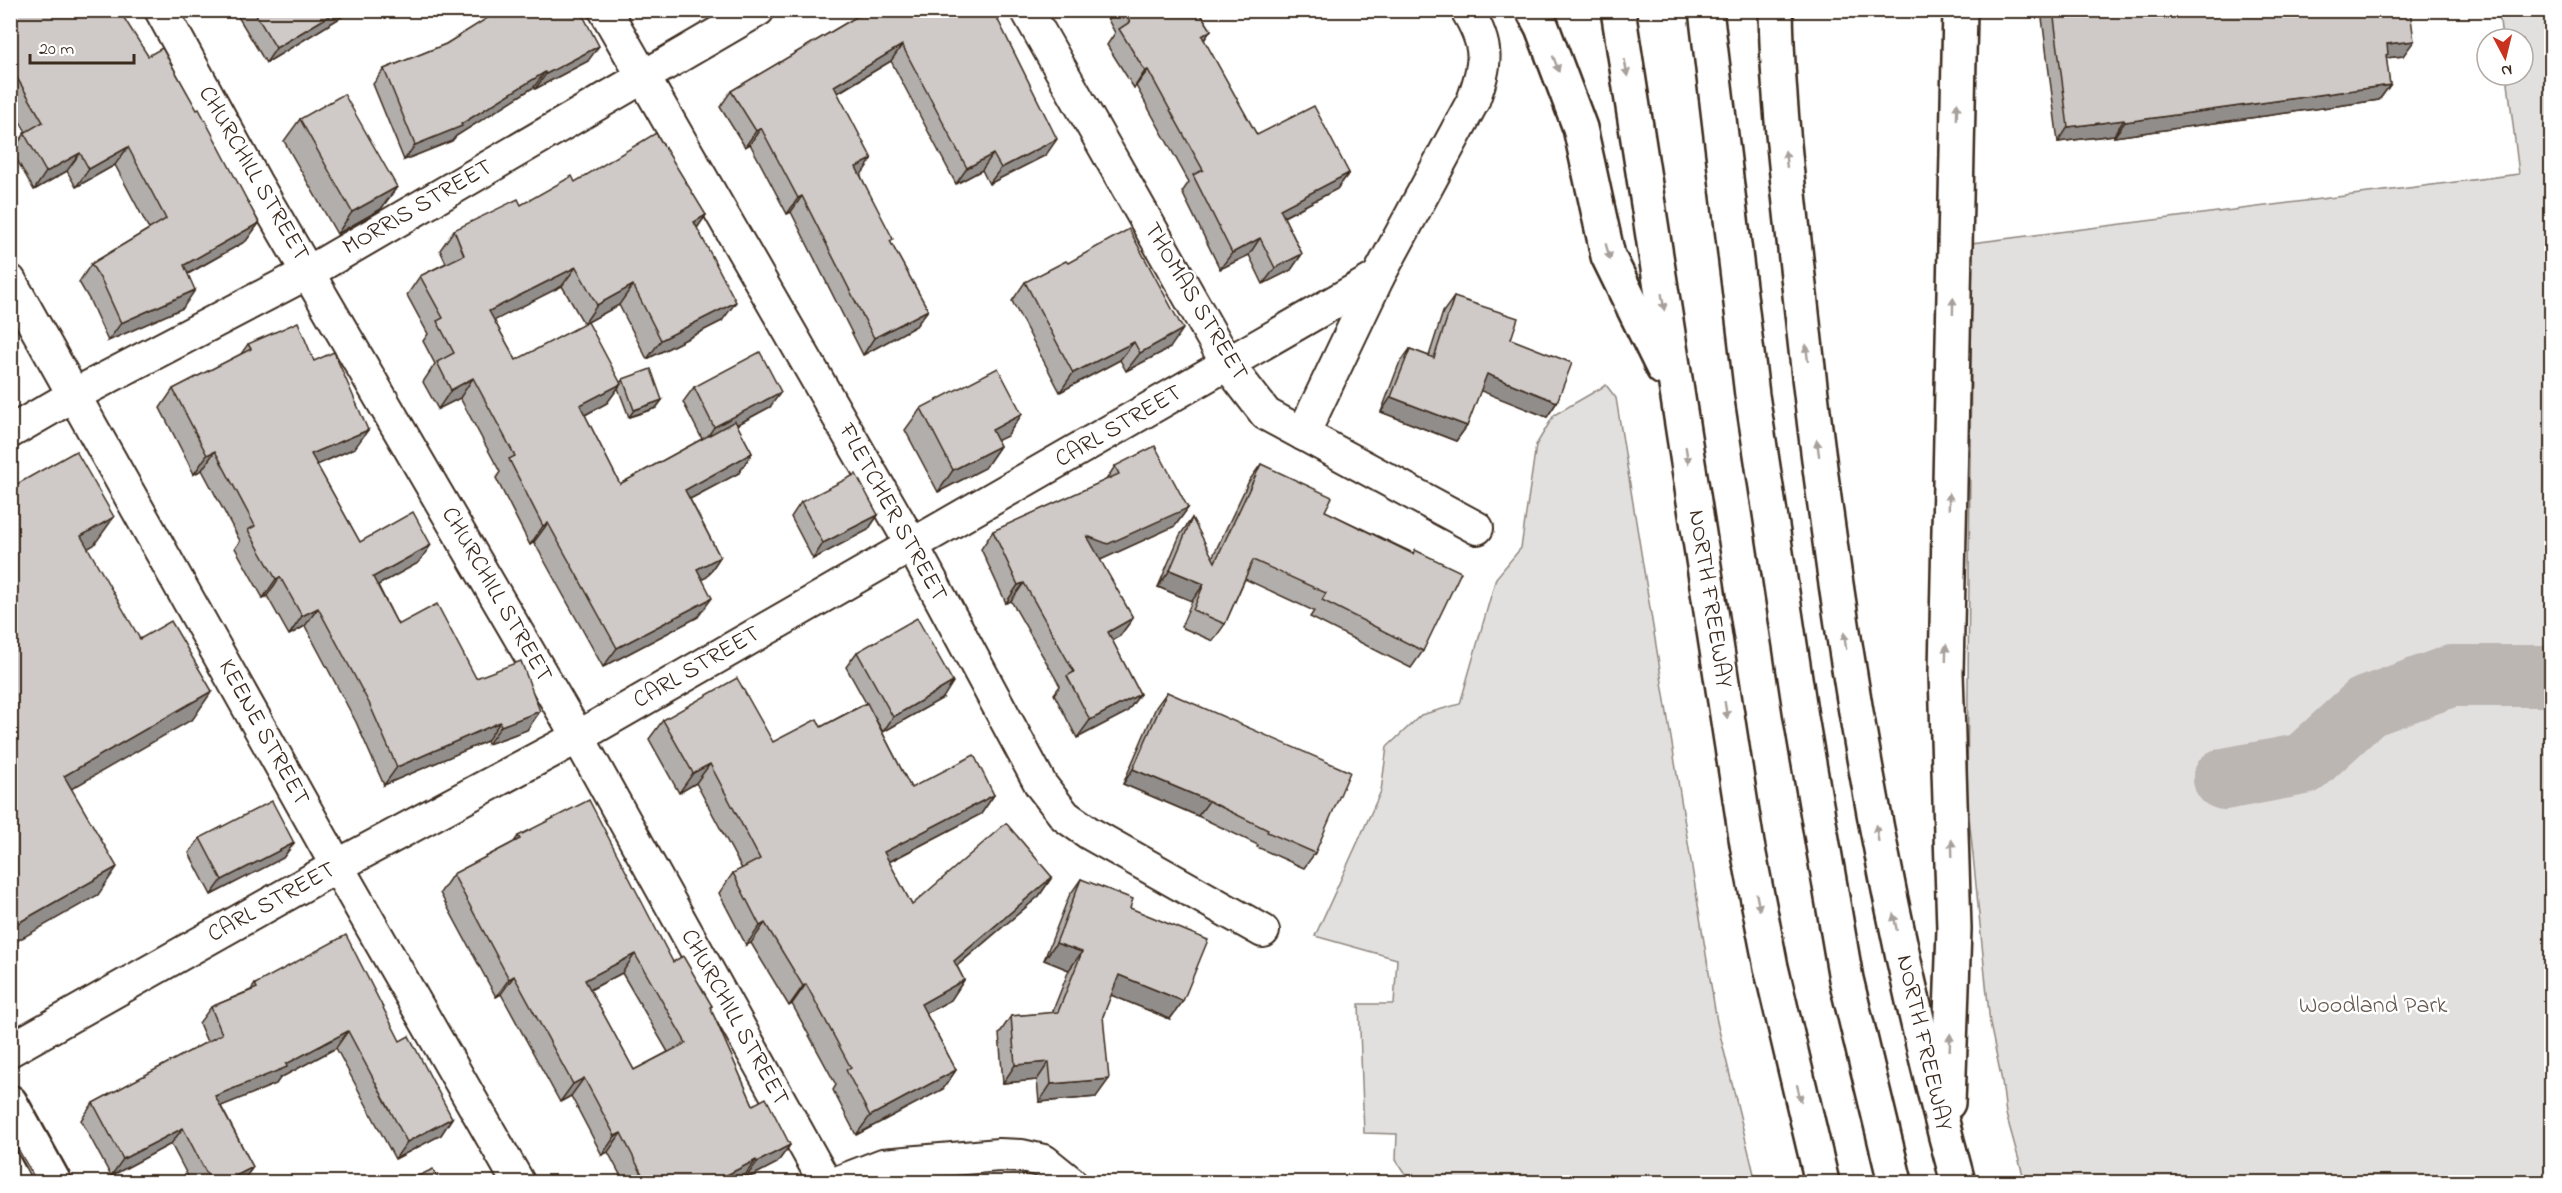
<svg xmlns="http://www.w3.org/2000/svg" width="2562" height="1193" font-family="'Indie Flower',sans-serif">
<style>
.green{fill:#e2e0de;stroke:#8e857e;stroke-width:1.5}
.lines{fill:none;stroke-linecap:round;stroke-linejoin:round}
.river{stroke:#bcb6b3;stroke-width:62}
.street-casing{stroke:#3b2a1e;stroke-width:36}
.secondary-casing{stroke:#3b2a1e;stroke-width:38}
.highway-casing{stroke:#3b2a1e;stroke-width:38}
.street{stroke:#fff;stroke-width:32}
.secondary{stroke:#fff;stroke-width:33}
.highway{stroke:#fff;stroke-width:33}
.tram{stroke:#3b2a1e;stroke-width:1.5}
.wall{fill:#b2aeab;stroke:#3b2a1e;stroke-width:1.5;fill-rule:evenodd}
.shaded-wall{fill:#918d8b;stroke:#3b2a1e;stroke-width:1.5}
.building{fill:#cfcac7;stroke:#3b2a1e;stroke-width:1.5;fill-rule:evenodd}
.oneway{fill:#a79f9a}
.labels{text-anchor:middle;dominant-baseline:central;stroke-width:5;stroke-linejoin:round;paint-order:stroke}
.street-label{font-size:24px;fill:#3b2a1e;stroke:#fff}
.park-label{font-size:24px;fill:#65584e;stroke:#fff}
</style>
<rect width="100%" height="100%" fill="#fff"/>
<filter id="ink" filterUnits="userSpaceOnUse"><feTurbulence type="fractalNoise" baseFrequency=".0167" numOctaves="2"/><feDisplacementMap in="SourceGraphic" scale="12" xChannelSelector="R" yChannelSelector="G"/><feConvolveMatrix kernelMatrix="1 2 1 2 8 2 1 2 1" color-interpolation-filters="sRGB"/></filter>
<g filter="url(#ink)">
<!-- green -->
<g class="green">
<polygon points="2499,11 2551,11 2551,1182 2025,1182 2006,1114 2002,1081 1990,1024 1967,796 1972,243 2519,174 2507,75 2523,75 2523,39 2502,39"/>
<polygon points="1606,385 1616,398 1717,1022 1756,1182 1410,1182 1396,1160 1397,1134 1364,1133 1359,1004 1394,1004 1397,959 1315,936 1381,791 1387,747 1421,715 1460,704 1496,578 1521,548 1536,445 1554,415"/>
</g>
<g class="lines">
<!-- river -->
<polyline class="river" points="2224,779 2304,764 2366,707 2451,676 2552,676"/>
<!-- street casing -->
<g class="street-casing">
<g id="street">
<polyline points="161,10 255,182 578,737 825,1182"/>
<polyline points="605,10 912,545 1041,785 1065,816 1089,833 1263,931"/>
<polyline points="1027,10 1228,365 1266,414 1477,528"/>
<polyline points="10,281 337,866 518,1182"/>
<polyline points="10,432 74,395 309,272 758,10"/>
<polyline points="1303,434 1378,277"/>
<path d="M 10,1050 L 337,866 L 578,737 L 1378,277 L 1473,101 C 1487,62 1489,47 1467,10"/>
<polyline points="839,1182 883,1165 999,1155 1022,1156 1044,1161 1070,1182"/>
</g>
</g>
<!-- secondary casing -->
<g class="secondary-casing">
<polyline id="secondary" points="10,1102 54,1182"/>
</g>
<!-- highway casing -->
<g class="highway-casing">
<g id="highway">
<polyline points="1533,10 1542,27 1580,128 1608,256 1663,368"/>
<polyline points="1618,10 1747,844 1771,967 1822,1182"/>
<polyline points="1706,10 1752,395 1801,717 1846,979 1895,1182"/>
<path d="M 1776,10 C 1778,118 1793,225 1804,332 C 1835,618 1882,904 1958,1182"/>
<polyline points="1948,1103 1954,929 1946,673 1960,10"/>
</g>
</g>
<!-- street -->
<use href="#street" class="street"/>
<!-- secondary -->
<use href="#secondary" class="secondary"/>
<!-- highway -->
<use href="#highway" class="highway"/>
<!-- tram -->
<g class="tram">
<polyline points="10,1135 37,1182"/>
<polyline points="10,1178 13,1182"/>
</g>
</g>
<!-- wall -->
<g class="wall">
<polygon points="10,10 259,223 246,241 188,274 183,308 108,341 89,299 79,282 91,264 149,229 115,165 76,187 67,171 34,190 12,151 26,132 10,105"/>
<polygon points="234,10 353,10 266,63"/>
<polygon points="485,10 580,10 588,61 535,89 534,87 456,136 452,141 404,160 373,84 384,69 446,44 489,18"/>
<polygon points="868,10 1046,155 989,184 982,170 956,184 891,61 838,93 861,176 891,243 928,310 916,326 863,355 791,212 787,214 750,144 745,147 720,107 731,91"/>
<polygon points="1103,10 1198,10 1211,30 1204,40 1257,135 1349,173 1337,189 1284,217 1302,254 1291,270 1263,284 1249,255 1220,269 1182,192 1189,182 1136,86 1134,88 1107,45 1115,33"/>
<polygon points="2041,10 2410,10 2403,56 2386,58 2390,85 2379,100 2114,137 2114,135 2058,142"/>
<polygon points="300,119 397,187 381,209 337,234 284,141"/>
<polygon points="575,182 706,215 697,228 722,321 647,359 619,305 584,324 562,286 494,320 516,360 620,383 623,379 662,400 656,408 629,417 618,388 607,403 585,415 620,484 702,439 683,402 694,387 770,407 737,425 752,453 739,473 690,499 720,557 707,577 702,579 698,617 603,667 534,542 530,545 496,478 500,472 460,398 438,409 423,382 435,364 423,341 428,334 407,295 420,276 446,263 440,250 454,230 521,205"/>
<polygon points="1068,263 1170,348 1126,371 1120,360 1060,392 1012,301 1025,282"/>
<polygon points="1454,297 1511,339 1557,402 1547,417 1480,390 1467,426 1456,441 1381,412 1399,364 1410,349 1429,356 1443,312"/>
<polygon points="248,344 314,361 355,448 317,465 360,542 418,563 378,585 398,625 476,678 540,711 527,730 488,744 487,741 384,785 356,722 305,626 289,635 267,596 263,598 235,548 240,541 202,470 194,474 160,408 173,389 241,354"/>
<polygon points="921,408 1022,414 1007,436 997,440 1000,446 985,468 938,492 905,430"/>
<polygon points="1261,464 1325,511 1413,553 1415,550 1423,651 1411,668 1310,617 1314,611 1245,579 1225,624 1213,641 1181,627 1192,601 1158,587 1180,535 1192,518 1212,558 1249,481"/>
<polygon points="1115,466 1188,508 1175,526 1100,560 1133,618 1120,636 1112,640 1140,694 1127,712 1077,738 1054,694 1060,686 1011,601 1006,603 981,549 993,531 1106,480"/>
<polygon points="801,502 878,515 868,530 813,559 791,517"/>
<polygon points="857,652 943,698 883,732 875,718 911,788 994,795 981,814 889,862 912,905 1052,877 1039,896 957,966 964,980 951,1000 926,1013 956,1070 943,1089 856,1135 833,1090 836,1085 792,1004 789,1006 751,943 746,945 719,893 733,873 742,869 696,783 679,793 649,739 663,720 773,742 821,727 866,703 846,667"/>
<polygon points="1167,692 1315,853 1304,868 1257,847 1258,845 1198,816 1123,784 1156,707"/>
<path d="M 518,836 L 673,962 L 712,1006 L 710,1008 L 753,1105 L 790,1145 L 777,1163 L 744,1180 L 743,1178 L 735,1182 L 624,1182 L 608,1152 L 602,1155 L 571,1096 L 560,1102 L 501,994 L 496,997 L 440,893 L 453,874 L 514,842 ZM 622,973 L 668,1052 L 634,1070 L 590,990 Z"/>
<polygon points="200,838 294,843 283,858 211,895 189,853"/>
<polygon points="1081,879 1130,908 1183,1001 1170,1019 1111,995 1103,1016 1096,1097 1039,1102 1037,1080 1003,1083 999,1034 1011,1016 1052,1013 1069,970 1044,960 1069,896"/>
<polygon points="255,984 400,1041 452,1118 441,1135 395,1159 336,1048 280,1078 276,1084 221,1106 253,1167 242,1182 191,1182 171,1144 111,1176 81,1120 93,1103 207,1042 199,1023 211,1007 251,990"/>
</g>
<!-- shaded-wall -->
<g class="shaded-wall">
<polygon points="339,10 353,10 266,63 276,48"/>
<polygon points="1211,30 1199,47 1202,36"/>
<polygon points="2414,41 2403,56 2386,58 2387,44"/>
<polygon points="902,45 891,61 822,102 834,86"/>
<polygon points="599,46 588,61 535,89 546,74"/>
<polygon points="1148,70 1136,86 1134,88 1145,71"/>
<polygon points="545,72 534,87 456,136 452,141 404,160 415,145 461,124"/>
<polygon points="2390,85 2379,100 2114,137 2125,122"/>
<polygon points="2124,120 2114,135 2058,142 2068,127"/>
<polygon points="761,128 750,144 745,147 756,131"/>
<polygon points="1057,139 1046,155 989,184 1001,168"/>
<polygon points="128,147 115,165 76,187 89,169"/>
<polygon points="80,153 67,171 34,190 46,172"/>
<polygon points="993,154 982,170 956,184 967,168"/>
<polygon points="872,159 861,175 845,184 856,167"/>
<polygon points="1349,173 1337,189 1268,225 1280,209"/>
<polygon points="397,187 381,209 337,234 352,212"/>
<polygon points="802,196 791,212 787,214 798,198"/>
<polygon points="706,215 693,234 694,222"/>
<polygon points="259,223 246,241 171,283 184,265"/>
<polygon points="1260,238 1249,255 1220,269 1232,253"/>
<polygon points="1302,254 1291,270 1263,284 1275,268"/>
<polygon points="576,267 562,286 476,330 489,311"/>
<polygon points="633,285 619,305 584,324 597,305"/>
<polygon points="195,290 183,308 108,341 121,323"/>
<polygon points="736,302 722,321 647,359 661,340"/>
<polygon points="928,310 916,326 863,355 874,338"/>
<polygon points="1183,329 1170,348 1126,371 1140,353"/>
<polygon points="1134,342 1120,360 1060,392 1073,373"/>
<polygon points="1487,374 1557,402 1547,417 1476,389"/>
<polygon points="473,378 460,398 438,409 451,390"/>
<polygon points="621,384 607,403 566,425 580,405"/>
<polygon points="781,392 770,407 704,442 714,427"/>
<polygon points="1391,397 1467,426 1456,441 1381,412"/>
<polygon points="662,400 656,408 629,417 634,410"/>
<polygon points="1022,414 1007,436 976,451 992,430"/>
<polygon points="368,430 355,448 298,473 311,454"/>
<polygon points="1000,446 985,468 938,492 953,470"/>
<polygon points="215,451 202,470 194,474 207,455"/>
<polygon points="752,453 739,473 671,509 685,490"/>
<polygon points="1188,508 1175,526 1096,562 1087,536"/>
<polygon points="878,515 868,530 813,559 823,543"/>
<polygon points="114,517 94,545 61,564 81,536"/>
<polygon points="548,523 534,542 530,545 543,526"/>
<polygon points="431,545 418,563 360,595 373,577"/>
<polygon points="720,557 707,577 683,589 697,569"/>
<polygon points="1170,570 1204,584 1192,601 1158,587"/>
<polygon points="280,577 267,596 263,598 276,579"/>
<polygon points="1024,583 1011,601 1006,603 1018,585"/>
<polygon points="712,598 698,617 603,667 617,648"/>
<polygon points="318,608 305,626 289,635 302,616"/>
<polygon points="1133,618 1120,636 1095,650 1108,632"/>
<polygon points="953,682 943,698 883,732 893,717"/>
<polygon points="212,691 193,719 45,804 64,776"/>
<polygon points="1140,694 1127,712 1077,738 1090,720"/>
<polygon points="540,711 527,730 488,744 501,726"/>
<polygon points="500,722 487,741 384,785 397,767"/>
<polygon points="710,764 696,783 679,793 693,773"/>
<polygon points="1133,769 1209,801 1198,816 1123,784"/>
<polygon points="994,795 981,814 871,871 884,852"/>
<polygon points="294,843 283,858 211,895 222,880"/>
<polygon points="117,867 98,895 10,945 11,927"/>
<polygon points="1052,877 1039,896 940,980 954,961"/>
<polygon points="765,923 751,943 746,945 760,926"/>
<polygon points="1056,943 1082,952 1069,970 1044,960"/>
<polygon points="635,954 622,973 572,999 585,980"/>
<polygon points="1119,975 1183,1001 1170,1019 1106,993"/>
<polygon points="514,976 501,994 496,997 509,979"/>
<polygon points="964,980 951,1000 907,1023 921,1004"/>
<polygon points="806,984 792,1004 789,1006 803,986"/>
<polygon points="348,1031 336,1048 280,1078 276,1084 204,1113 215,1096 286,1064"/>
<polygon points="1049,1062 1037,1080 1003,1083 1015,1065"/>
<polygon points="956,1070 943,1089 856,1135 870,1116"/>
<polygon points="584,1078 571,1096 560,1102 573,1084"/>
<polygon points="1109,1079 1096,1097 1039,1102 1051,1084"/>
<polygon points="452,1118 441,1135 395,1159 407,1142"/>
<polygon points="183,1128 171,1144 111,1176 123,1159"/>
<polygon points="621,1133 608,1152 602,1155 615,1136"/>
<polygon points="790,1145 777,1163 744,1180 757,1162"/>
<polygon points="756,1160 743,1178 735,1182 713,1182"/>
<polygon points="253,1167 242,1182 224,1182"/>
</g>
<!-- building -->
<g class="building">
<polygon points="10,10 119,10 148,56 162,48 197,110 199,109 259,223 184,265 195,290 121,323 102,281 91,264 166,219 128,147 89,169 80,153 46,172 24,133 43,122 10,66"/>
<polygon points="253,10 339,10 276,48"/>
<polygon points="500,10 580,10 599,46 546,74 545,72 461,124 462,126 415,145 384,69 446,44"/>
<polygon points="868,10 993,10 1057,139 1001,168 993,154 967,168 902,45 834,86 872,159 856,167 893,239 890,241 928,310 874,338 802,196 798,198 761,128 756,131 731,91"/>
<polygon points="1124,10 1198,10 1211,30 1202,36 1257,135 1314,106 1349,173 1280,209 1302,254 1275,268 1260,238 1232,253 1193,175 1203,170 1148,70 1145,71 1119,29 1130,22"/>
<polygon points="2053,10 2410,10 2414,41 2387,44 2388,54 2386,55 2390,85 2125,122 2124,120 2068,127"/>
<polygon points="344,94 397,187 352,212 300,119"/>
<polygon points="656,133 706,215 694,222 736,302 661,340 633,285 597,305 576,267 489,311 516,360 588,322 621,384 580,405 620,484 735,421 752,453 685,490 720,557 697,569 712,598 617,648 548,523 543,526 509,459 515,456 473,378 451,390 437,362 454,353 437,321 443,318 420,276 464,255 454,230 518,199 521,205 572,176 575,182"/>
<polygon points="1129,229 1183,329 1140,353 1134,342 1073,373 1025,282 1066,261 1068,263"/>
<polygon points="1454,297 1518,318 1511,339 1572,363 1557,402 1487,374 1467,426 1391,397 1410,349 1434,358"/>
<polygon points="298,322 314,361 334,352 368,430 311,454 360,542 413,512 431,545 373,577 398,625 437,604 476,678 521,661 540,711 501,726 500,722 397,767 369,703 318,608 302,616 280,577 276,579 248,530 255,526 215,451 207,455 173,389 251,349 248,344"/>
<polygon points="760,352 781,392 714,427 694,387"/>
<polygon points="998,368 1022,414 992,430 1000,446 953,470 921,408"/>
<polygon points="651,369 662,400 634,410 623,379"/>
<polygon points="1155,446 1188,508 1108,544 1087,536 1133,618 1108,632 1140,694 1090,720 1067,676 1074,672 1024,583 1018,585 993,531 1119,474 1115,466"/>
<polygon points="76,451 114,517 81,536 140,639 171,621 212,691 64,776 117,867 11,927 10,488"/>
<polygon points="1261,464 1332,497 1325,511 1413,554 1415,550 1461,572 1423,651 1322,600 1326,593 1253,560 1225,624 1193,610 1204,584 1170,570 1192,518 1215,562"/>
<polygon points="856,474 878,515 823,543 801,502"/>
<polygon points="917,618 953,682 893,717 857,652"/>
<polygon points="737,678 773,742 817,719 821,727 867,703 911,788 974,755 994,795 884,852 912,905 1006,823 1052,877 954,961 964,980 921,1004 956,1070 870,1116 846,1070 851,1068 806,984 803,986 765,923 760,926 733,873 760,859 710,764 693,773 663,720"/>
<polygon points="1167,692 1350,772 1315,853 1267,832 1268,830 1209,801 1133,769"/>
<path d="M 589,800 L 673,962 L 683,956 L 712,1006 L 710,1007 L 753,1105 L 766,1098 L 790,1145 L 757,1162 L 756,1160 L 713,1182 L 646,1182 L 621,1133 L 615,1136 L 584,1078 L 573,1084 L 514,976 L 509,979 L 453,874 L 520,839 L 518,836 ZM 635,954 L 686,1043 L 634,1070 L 585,980 Z"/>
<polygon points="272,801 294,843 222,880 200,838"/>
<polygon points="1081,879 1133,899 1130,908 1208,940 1183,1001 1119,975 1103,1016 1109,1079 1051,1084 1049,1062 1015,1065 1011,1016 1058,1012 1082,952 1056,943"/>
<polygon points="346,935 400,1041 409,1036 452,1118 407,1142 348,1031 286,1064 287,1067 215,1096 253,1167 224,1182 211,1182 183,1128 123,1159 93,1103 222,1034 211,1007 257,988 255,984"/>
<polygon points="433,1169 440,1182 406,1182"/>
<polygon points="1436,1178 1438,1182 1426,1182"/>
</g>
<!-- one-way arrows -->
<defs><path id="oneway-solid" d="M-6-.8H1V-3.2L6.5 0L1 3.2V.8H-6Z" transform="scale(1.5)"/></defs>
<g class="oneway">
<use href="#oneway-solid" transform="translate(1556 64) rotate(69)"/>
<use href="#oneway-solid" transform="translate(1626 68) rotate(81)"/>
<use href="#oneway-solid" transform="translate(1957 111) rotate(-89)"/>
<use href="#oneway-solid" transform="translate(1786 159) rotate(-96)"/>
<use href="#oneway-solid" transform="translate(1608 252) rotate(74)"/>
<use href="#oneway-solid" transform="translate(1663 302) rotate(81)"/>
<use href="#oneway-solid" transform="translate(1953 306) rotate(-89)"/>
<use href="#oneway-solid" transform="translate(1807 353) rotate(-96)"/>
<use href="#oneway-solid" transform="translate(1818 448) rotate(-98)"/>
<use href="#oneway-solid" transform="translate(1687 455) rotate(81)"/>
<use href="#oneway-solid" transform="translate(1949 501) rotate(-89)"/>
<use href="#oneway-solid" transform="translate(1845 641) rotate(-98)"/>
<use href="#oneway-solid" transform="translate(1946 653) rotate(-89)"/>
<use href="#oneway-solid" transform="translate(1726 710) rotate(81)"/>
<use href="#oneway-solid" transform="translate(1877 833) rotate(-100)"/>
<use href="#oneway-solid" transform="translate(1952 848) rotate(-92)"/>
<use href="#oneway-solid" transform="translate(1758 902) rotate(79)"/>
<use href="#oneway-solid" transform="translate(1895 922) rotate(-102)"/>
<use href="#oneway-solid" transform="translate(1950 1042) rotate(-88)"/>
<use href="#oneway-solid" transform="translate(1799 1093) rotate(76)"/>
</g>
</g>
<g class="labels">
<!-- street labels -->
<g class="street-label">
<text transform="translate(253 174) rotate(60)">CHURCHILL STREET</text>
<text transform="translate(418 208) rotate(-30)">MORRIS STREET</text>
<text transform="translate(1195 302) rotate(59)">THOMAS STREET</text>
<text transform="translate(1119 427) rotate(-30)">CARL STREET</text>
<text transform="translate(892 513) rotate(61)">FLETCHER STREET</text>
<text transform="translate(496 595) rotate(60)">CHURCHILL STREET</text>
<text transform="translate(1709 599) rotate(81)">NORTH FREEWAY</text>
<text transform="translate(697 668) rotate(-30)">CARL STREET</text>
<text transform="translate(263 733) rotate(61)">KEENE STREET</text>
<text transform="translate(272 903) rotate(-29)">CARL STREET</text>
<text transform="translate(734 1018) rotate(61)">CHURCHILL STREET</text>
<text transform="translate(1923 1043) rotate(77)">NORTH FREEWAY</text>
</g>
<!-- park labels -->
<g class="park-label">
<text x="2373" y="1006">Woodland Park</text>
</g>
</g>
<!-- margin -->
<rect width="2562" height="1193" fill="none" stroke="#fff" stroke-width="36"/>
<rect x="18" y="18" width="2526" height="1157" fill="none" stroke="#3b2a1e" stroke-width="2" filter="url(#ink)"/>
<!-- north arrow -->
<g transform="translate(2505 57) rotate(173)"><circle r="28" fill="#ffffff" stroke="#b1aaa5" stroke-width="1.5"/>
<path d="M0-4.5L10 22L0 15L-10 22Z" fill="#c8321e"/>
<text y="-9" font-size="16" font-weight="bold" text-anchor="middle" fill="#3b2a1e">N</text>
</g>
<!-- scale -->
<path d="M30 54v9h104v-9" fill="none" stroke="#3b2a1e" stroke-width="3"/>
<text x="39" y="54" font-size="18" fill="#3b2a1e" stroke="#ffffff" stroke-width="4.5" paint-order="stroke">20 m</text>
</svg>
